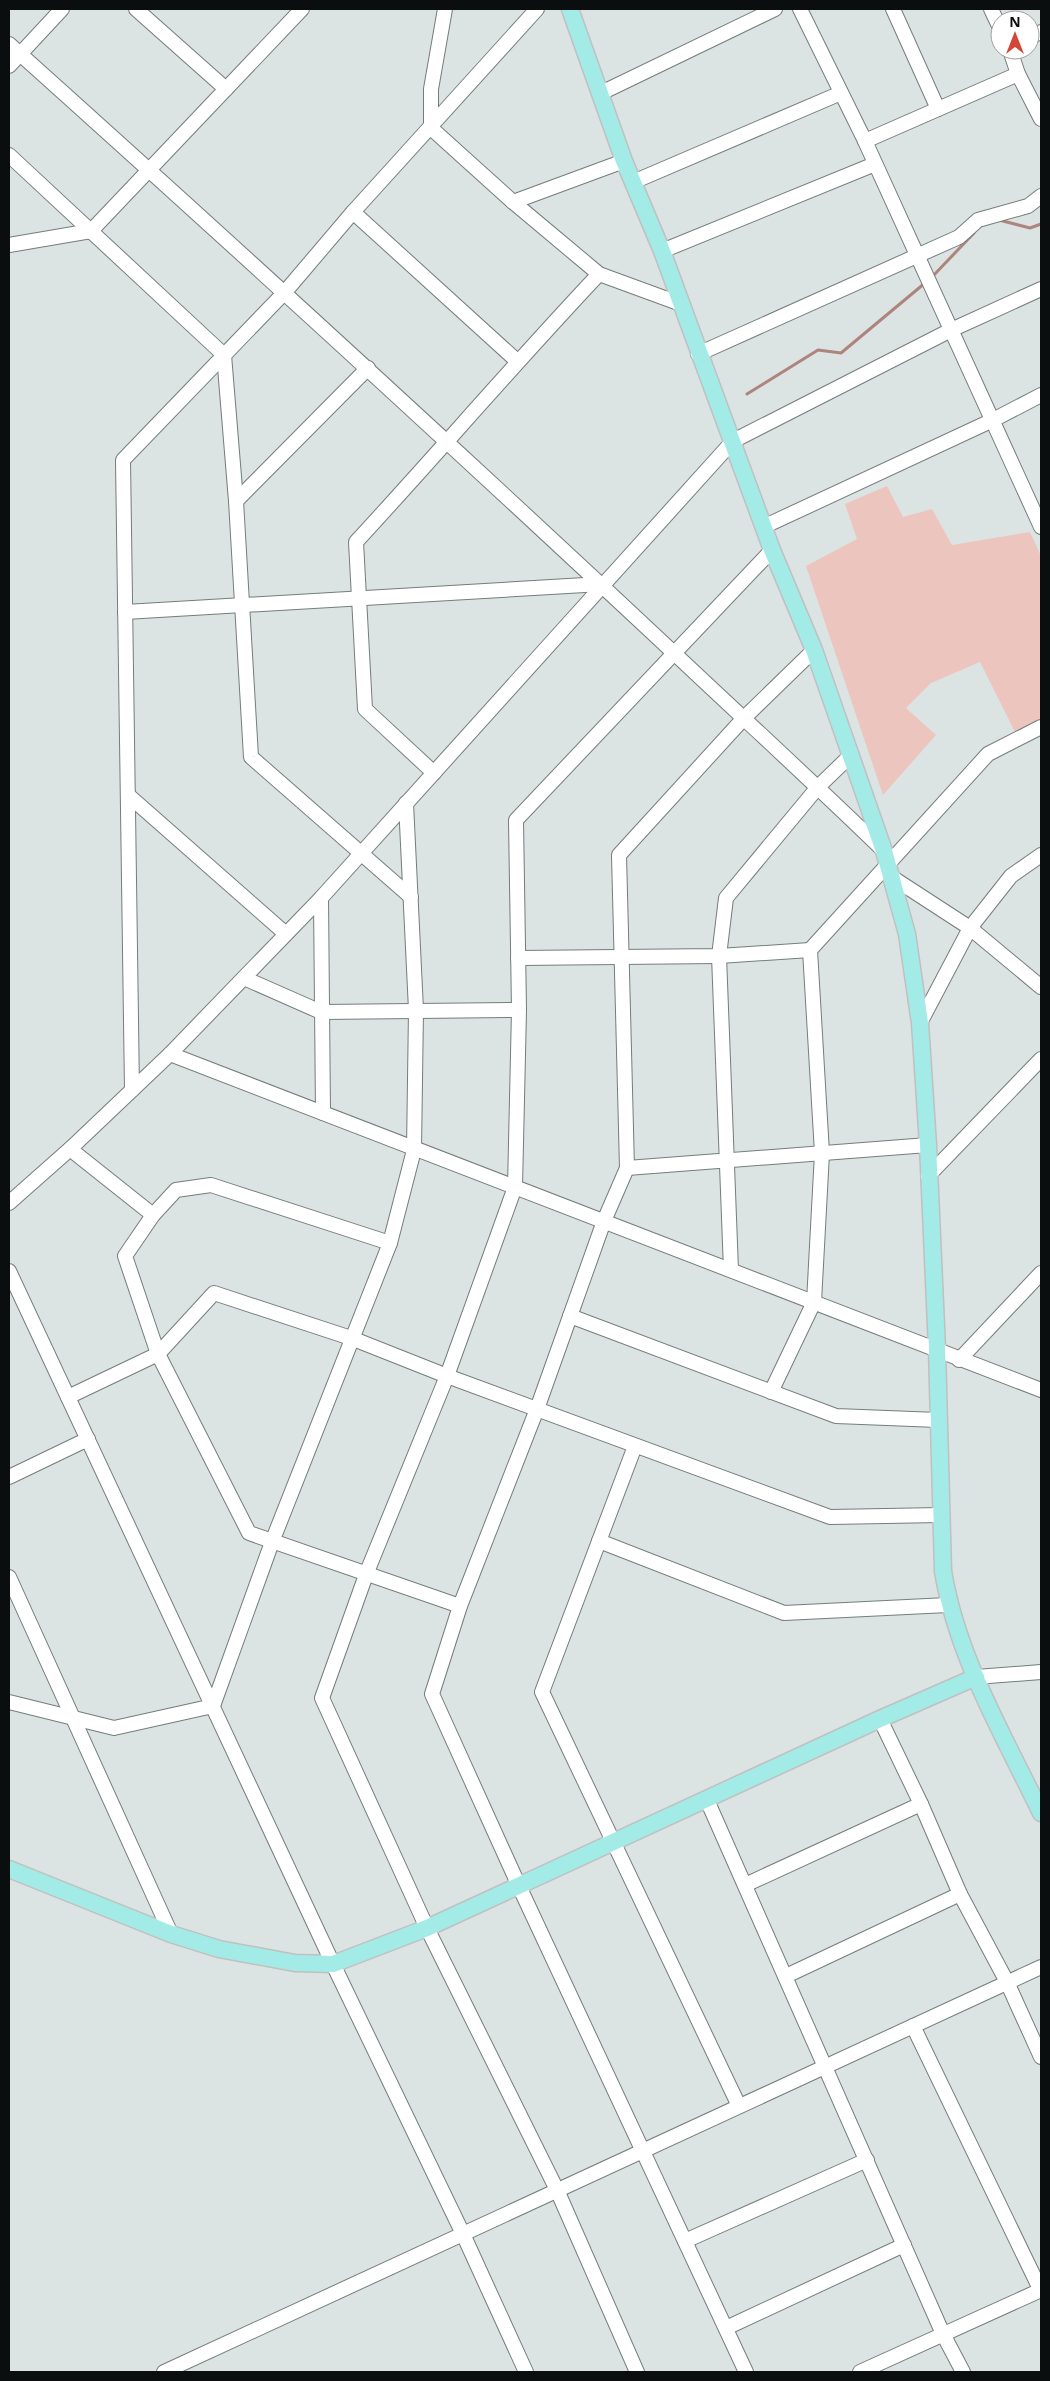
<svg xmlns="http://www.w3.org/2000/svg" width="1050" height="2381" font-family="'Noto Sans',sans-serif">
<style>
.green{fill:#ebc5be}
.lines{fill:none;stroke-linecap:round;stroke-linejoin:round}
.stream{stroke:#ae857e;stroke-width:3}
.minor-casing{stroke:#767c7c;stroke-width:16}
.major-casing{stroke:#c0c0c0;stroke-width:19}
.minor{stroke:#fff;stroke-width:14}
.major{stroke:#a3ebe6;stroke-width:16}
</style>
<rect width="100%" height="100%" fill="#dce4e3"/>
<!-- green -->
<polygon class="green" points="887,486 903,517 932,509 952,545 1030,532 1041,556 1041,720 1016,734 980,662 931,683 906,708 936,735 883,795 806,566 857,539 845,504"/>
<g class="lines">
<!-- stream -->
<g class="stream">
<polyline points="999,220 1030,228 1041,224"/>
<polyline points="932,277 974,233"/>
<polyline points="747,394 818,350 841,353 925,283"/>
</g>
<!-- minor casing -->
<g class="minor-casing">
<g id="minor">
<polyline points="136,9 226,89"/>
<polyline points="445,9 431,89 431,128 513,202 599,274 681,304"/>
<polyline points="800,9 865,141 1041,527"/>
<polyline points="893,9 938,109"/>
<polyline points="991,9 1000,28"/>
<polyline points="1030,37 1041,32"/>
<path d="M 9,44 C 233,245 455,448 675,654 C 744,719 815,784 883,850"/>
<polyline points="1010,50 1018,74 1041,119"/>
<polyline points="9,66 62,9"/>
<polyline points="601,93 775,9"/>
<polyline points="865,141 1018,74"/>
<polyline points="9,155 224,355 236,501 251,757 411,897"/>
<polyline points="633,182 841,93"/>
<polyline points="513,202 624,161"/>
<polyline points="353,212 517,361"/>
<polyline points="9,245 91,231 302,9"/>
<polyline points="662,251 875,164"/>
<polyline points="698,354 959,237 978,220 1028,206 1041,196"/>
<polyline points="236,501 368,368"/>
<polyline points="763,527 993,420 1041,395"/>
<polyline points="125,612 602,584"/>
<path d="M 434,773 L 365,709 L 356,542 C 438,453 516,362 599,274"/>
<polyline points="128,795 286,934"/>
<polyline points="890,876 970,928 1041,987"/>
<polyline points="321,898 323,1113"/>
<polyline points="518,958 719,956 810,950"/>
<polyline points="244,978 321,1012 519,1010"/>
<polyline points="920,1023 970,928 1011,876 1041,855"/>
<polyline points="170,1054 1041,1390"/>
<polyline points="132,1090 123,460 285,292 353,212 537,9"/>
<polyline points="70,1149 153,1215"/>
<polyline points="627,1168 928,1145"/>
<polyline points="928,1176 1041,1059"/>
<polyline points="9,1203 70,1149 170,1054 321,898 733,441 951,330 1041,289"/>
<polyline points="390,1243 211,1185 176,1190 153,1215 125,1256 158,1354 249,1533 460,1606"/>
<polyline points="731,1270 719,956 726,898 818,787 851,755"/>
<polyline points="9,1271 333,1964 463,2234 526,2372"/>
<polyline points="570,1316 836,1416 938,1420"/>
<polyline points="959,1360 1041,1273"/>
<polyline points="771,1392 814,1302 822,1153 810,950 988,754 1041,727"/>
<polyline points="68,1397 158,1354 214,1293 351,1338 447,1376 830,1517 941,1515"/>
<polyline points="635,1446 542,1692 739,2106"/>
<polyline points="9,1477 88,1439"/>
<polyline points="599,1541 784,1613 948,1605"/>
<polyline points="9,1577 171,1934"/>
<polyline points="976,1677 1041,1672"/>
<polyline points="9,1702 114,1728 213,1706 272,1542 390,1243 414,1150 416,1010 406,803"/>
<polyline points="880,1719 921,1804 960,1894 1007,1982 1041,2057"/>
<polyline points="707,1800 943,2334 963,2372"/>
<polyline points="745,1885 921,1804"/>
<polyline points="786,1976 960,1894"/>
<polyline points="913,2026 1041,2291"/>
<polyline points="685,2241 867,2160"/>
<polyline points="726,2328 904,2245"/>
<polyline points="164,2372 1041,1967"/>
<polyline points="637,2372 557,2190 427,1928 322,1698 367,1572 447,1376 515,1187 519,1010 516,820 772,550"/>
<polyline points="746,2372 519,1886 432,1694 460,1606 537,1409 604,1221 627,1168 619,855 744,718 814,650"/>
<polyline points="860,2372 1041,2290"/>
</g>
</g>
<!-- major casing -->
<g class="major-casing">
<g id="major">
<path d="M 570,9 L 624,161 L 662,251 L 772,550 L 814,650 L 884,851 L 907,934 L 920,1023 L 928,1145 L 937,1349 L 943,1571 C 957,1657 1004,1736 1041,1813"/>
<polyline points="9,1869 171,1934 219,1949 295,1963 333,1964 427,1928 880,1719 976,1677"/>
</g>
</g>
<!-- minor -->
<use href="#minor" class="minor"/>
<!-- major -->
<use href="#major" class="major"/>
</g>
<!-- border -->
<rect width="1050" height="2381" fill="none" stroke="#0b0e0e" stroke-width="20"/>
<!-- north arrow -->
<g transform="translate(1015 35)"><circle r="24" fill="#ffffff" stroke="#9d9f9f"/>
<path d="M0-4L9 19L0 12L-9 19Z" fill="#d44738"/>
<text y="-8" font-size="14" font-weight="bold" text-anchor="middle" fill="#0b0e0e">N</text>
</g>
</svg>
